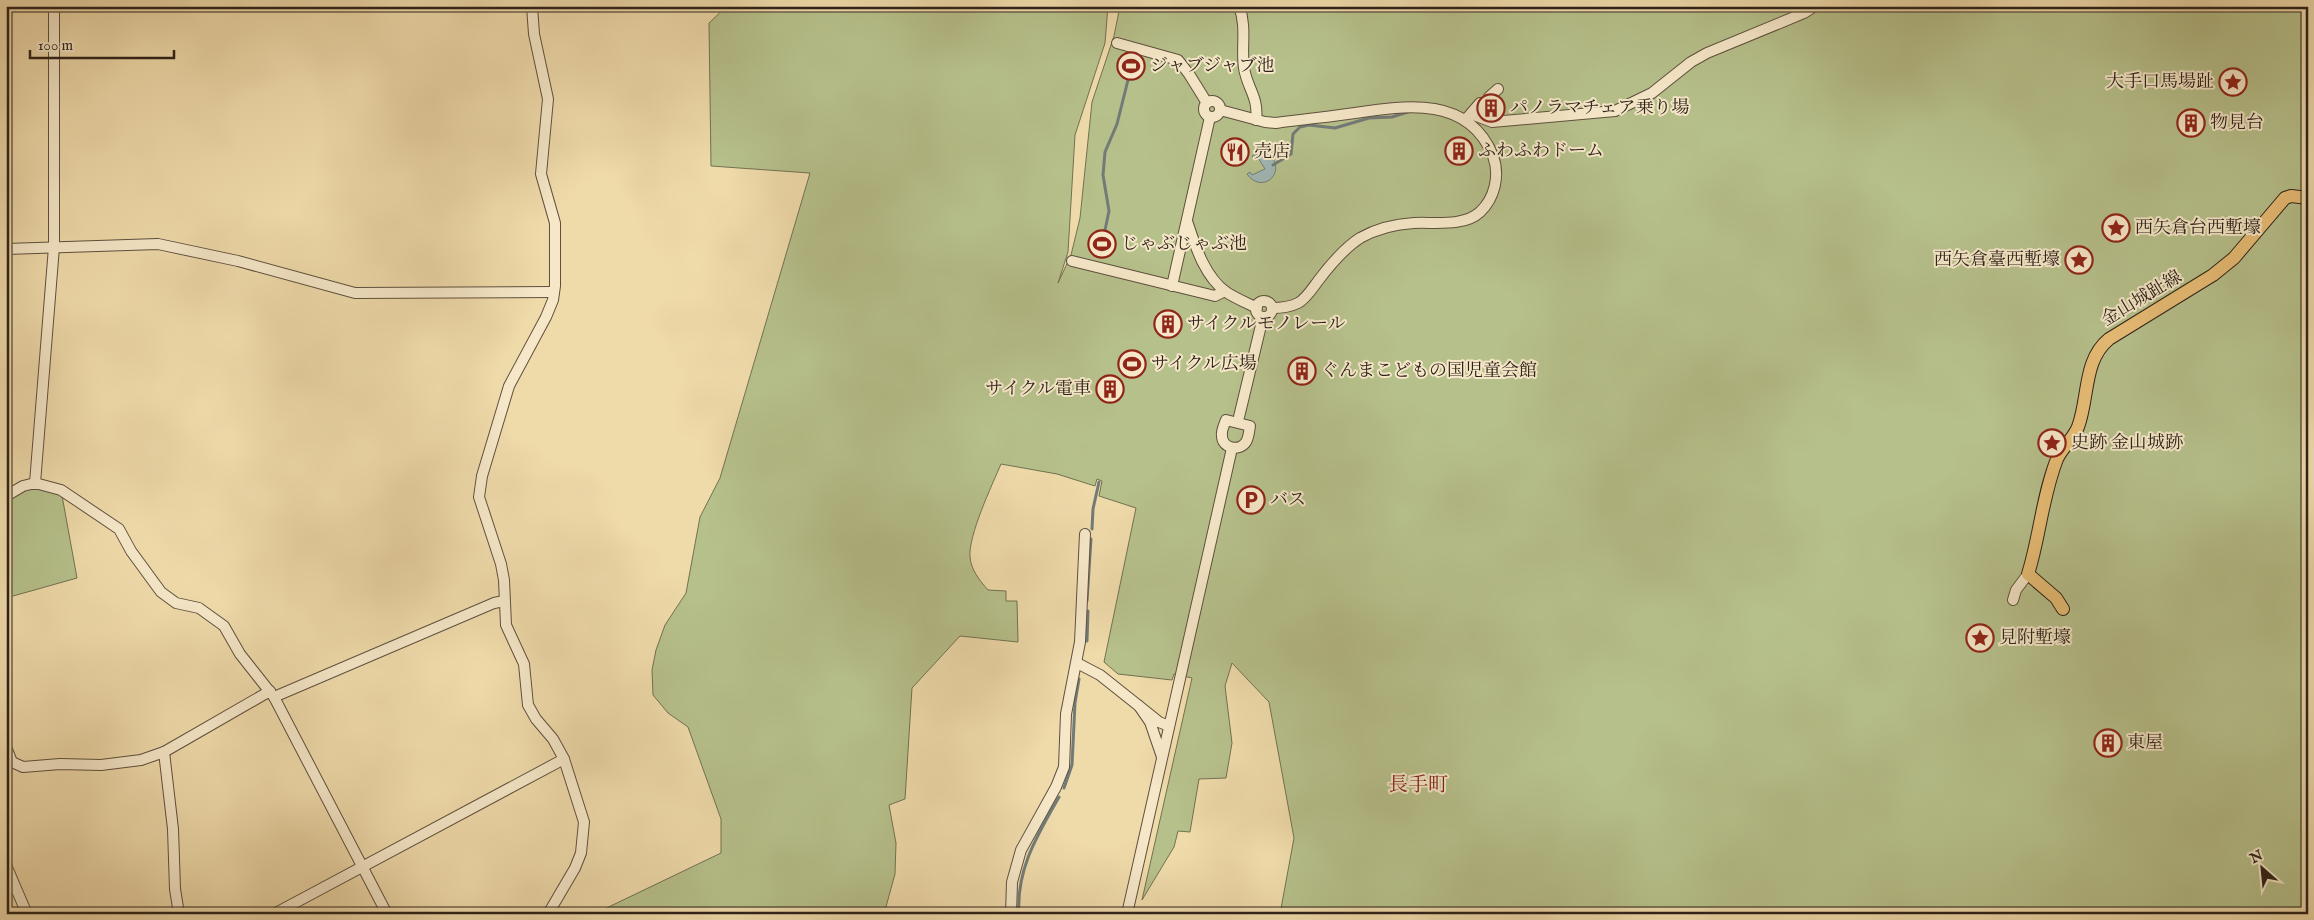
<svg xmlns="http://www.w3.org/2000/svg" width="2314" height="920" font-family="'IM FELL English','Noto Serif JP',serif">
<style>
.green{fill:#b6c08b;stroke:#727152}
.water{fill:#a0b7b5;stroke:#727b77}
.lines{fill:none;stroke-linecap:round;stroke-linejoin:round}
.stream{stroke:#727b77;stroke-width:3}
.minor-casing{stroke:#5e503e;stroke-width:12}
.major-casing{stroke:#2d221a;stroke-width:14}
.minor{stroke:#f5e7c8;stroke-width:10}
.major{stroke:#e8bd75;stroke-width:12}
.labels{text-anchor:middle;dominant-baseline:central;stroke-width:4;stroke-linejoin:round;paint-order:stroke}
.poi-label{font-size:18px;fill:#2d221a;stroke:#f5e7c8;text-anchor:start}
.street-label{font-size:18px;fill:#2d221a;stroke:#f5e7c8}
.quarter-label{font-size:20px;fill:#7a1f14;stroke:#f5e7c8}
</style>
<rect width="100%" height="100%" fill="#efdaaa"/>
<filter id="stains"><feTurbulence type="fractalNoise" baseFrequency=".004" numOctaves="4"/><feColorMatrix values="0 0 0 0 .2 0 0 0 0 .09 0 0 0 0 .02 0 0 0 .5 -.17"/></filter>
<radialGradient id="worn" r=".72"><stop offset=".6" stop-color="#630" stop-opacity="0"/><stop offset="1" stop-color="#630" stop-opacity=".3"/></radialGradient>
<!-- green -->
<g class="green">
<path d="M 727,6 L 1108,6 L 1105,43 L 1075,135 L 1068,252 L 1058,283 L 1071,255 L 1080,218 L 1092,102 L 1114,36 L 1120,6 L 2308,6 L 2308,914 L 1280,914 L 1294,838 L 1269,702 L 1232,663 L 1225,686 L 1232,743 L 1226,778 L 1199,779 L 1190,832 L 1178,831 L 1174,847 L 1142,900 L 1192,678 L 1174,674 L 1172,680 L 1118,674 L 1104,662 L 1136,508 L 1099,496 L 1102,481 L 1097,479 L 1095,486 L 1057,474 L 1001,464 C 992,485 968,536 970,557 C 971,570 980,581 988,590 L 1006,591 L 1006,601 L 1017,601 L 1018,642 L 960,636 L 912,688 L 905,799 L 889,805 L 896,843 L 895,874 L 884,914 L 594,914 L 721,853 L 721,819 L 688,727 L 668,713 L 653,695 L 652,670 L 656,650 L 665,625 L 686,593 L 700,517 L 720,478 L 810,173 L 711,166 L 709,23 Z"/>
<polygon points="29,484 61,490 77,578 6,598 6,496"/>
</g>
<!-- water -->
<g class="water">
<circle cx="1131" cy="67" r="9"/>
<path d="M 1260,153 L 1270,155 C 1287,173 1262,195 1247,174 L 1250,172 L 1252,175 L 1265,169 L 1257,156 L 1253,158 L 1252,156 Z"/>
<circle cx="1102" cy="245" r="11"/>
</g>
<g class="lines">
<!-- stream -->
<g class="stream">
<polyline points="1273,165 1291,154 1293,134 1300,127 1309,125 1335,128 1369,118 1392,117 1408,112"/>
<polyline points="1104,235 1109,211 1103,175 1105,152 1117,124 1129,76"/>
<polyline points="1092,529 1093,509 1099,482"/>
<polyline points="1087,601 1091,539"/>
<polyline points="1087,641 1088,611"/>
<polyline points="1064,788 1072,765 1075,703 1079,679"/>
<path d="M 1019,914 C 1016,869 1038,834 1059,797"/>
</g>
<!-- minor casing -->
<g class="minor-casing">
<g id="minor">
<polyline points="532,6 534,34 548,99 541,174 555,223 555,286 553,300 546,317 509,386 482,476 479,497 501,564 504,580 506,625 524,664 528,705 536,719 553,739 564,759 584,822 581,853 575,868 548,914"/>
<path d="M 1239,6 C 1247,27 1241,47 1244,68 C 1247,88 1259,97 1256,120"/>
<polyline points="1117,43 1178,60 1189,74 1207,103"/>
<polyline points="1489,97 1498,89"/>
<circle cx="1212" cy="109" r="8"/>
<path d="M 1220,110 L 1265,122 L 1276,123 C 1303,119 1329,117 1355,113 C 1407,105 1469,96 1493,156 C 1500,175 1495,198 1480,212 C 1464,227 1434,222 1414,223 C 1396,224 1376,229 1360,238 C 1343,249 1330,265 1318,281 C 1312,289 1306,299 1298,303 C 1290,307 1280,308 1272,308"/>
<polyline points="1471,114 1492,122 1615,111 1652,93 1691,62 1707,53 1804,13 1815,6"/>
<polyline points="1467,118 1480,103"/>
<path d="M 1187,221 C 1195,245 1204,276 1226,292 C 1235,298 1247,303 1257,308"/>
<polyline points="6,249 158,244 238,261 355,293 554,292"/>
<polyline points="1072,261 1215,296 1225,291"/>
<polyline points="1172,286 1210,117"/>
<circle cx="1264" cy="309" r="8"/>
<polyline points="1239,417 1263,317"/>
<path d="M 1226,420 L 1250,426 C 1249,431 1249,437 1246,442 C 1239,452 1222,448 1222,436 C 1221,431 1224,425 1226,420 Z"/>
<polyline points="35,483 54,247 54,6"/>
<polyline points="6,496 23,486 35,483 61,490 119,529 131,551 161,592 176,603 199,608 224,626 240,654 274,697 387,914"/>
<polyline points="2013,600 2016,590 2028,574"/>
<polyline points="1077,663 1100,675 1139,706"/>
<polyline points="274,697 494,603 504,601"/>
<polyline points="6,747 12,762 23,767 60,764 101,765 141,760 164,752 270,691"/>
<polyline points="164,752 173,829 175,889 179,914"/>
<polyline points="1162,757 1150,722 1139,706 1159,722 1169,726"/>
<polyline points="6,865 27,914"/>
<polyline points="274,914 564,759"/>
<polyline points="1011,914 1012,882 1021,850 1056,787 1064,767 1066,714 1080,642 1085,534"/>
<polyline points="1127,914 1232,448"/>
</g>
</g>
<!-- major casing -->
<g class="major-casing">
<path id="major" d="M 2063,609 L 2056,598 L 2028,574 C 2040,536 2042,497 2057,459 C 2062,448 2073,439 2078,427 C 2089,398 2083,360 2109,339 L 2213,275 L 2234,258 L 2285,198 L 2291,196 L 2308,198"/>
</g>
<!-- minor -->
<use href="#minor" class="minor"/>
<!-- major -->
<use href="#major" class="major"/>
</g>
<!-- icons -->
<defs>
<g id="stadium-ring" transform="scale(1.4375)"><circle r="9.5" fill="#f5e7c8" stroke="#8f2418" stroke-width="1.5"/><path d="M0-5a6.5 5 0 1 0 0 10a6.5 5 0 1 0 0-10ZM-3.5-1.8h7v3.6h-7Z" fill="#8f2418"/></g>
<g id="sight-ring" transform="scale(1.4375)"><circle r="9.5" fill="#f5e7c8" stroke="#8f2418" stroke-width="1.5"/><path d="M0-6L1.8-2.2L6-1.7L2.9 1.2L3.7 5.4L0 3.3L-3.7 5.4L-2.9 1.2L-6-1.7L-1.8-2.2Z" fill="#8f2418"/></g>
<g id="building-ring" transform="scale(1.4375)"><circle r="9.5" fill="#f5e7c8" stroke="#8f2418" stroke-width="1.5"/><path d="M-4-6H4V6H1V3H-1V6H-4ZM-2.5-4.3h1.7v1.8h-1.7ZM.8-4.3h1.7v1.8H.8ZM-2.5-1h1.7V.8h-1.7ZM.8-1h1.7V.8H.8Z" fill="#8f2418"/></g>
<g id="restaurant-ring" transform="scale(1.4375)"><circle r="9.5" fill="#f5e7c8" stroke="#8f2418" stroke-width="1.5"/><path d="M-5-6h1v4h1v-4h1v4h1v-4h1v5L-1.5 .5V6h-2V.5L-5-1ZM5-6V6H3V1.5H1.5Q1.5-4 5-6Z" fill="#8f2418"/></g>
<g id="parking-ring" transform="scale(1.4375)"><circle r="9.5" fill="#f5e7c8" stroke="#8f2418" stroke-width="1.5"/><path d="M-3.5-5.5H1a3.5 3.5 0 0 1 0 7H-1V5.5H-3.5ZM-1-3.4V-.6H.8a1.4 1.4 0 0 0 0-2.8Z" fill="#8f2418"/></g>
</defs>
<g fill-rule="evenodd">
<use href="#stadium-ring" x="1131" y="66"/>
<use href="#sight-ring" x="2233" y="82"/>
<use href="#building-ring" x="1491" y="108"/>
<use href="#building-ring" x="2191" y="123"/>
<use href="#building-ring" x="1459" y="151"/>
<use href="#restaurant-ring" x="1235" y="152"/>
<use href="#sight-ring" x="2116" y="228"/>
<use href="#stadium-ring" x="1102" y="244"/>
<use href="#sight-ring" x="2079" y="260"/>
<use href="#building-ring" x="1168" y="324"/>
<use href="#stadium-ring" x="1132" y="364"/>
<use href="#building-ring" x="1302" y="371"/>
<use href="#building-ring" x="1110" y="389"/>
<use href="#sight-ring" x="2052" y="443"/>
<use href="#parking-ring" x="1251" y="500"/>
<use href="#sight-ring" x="1980" y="638"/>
<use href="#building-ring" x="2108" y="743"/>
</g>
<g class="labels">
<!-- poi labels -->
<g class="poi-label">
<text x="1150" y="66">ジャブジャブ池</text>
<text x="2214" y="82" text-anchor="end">大手口馬場趾</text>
<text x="1510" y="108">パノラマチェア乗り場</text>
<text x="2210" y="123">物見台</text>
<text x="1478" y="151">ふわふわドーム</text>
<text x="1254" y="152">売店</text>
<text x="2135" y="228">西矢倉台西塹壕</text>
<text x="1121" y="244">じゃぶじゃぶ池</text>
<text x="2060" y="260" text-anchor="end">西矢倉臺西塹壕</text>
<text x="1187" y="324">サイクルモノレール</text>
<text x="1151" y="364">サイクル広場</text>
<text x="1321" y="371">ぐんまこどもの国児童会館</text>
<text x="1091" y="389" text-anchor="end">サイクル電車</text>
<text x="2071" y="443">史跡 金山城跡</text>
<text x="1270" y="500">バス</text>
<text x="1999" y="638">見附塹壕</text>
<text x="2127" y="743">東屋</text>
</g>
<!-- street labels -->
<g class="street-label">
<text transform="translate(2142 299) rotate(-31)">金山城趾線</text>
</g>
<!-- quarter labels -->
<g class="quarter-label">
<text x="1418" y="785">長手町</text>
</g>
</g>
<!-- margin -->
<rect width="2314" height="920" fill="none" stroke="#efdaaa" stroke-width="25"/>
<rect x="8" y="8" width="2299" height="905" fill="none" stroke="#2d221a" stroke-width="2.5"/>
<rect x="12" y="12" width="2289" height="895" fill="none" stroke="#2d221a"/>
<!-- north arrow -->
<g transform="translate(2262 868) rotate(333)" stroke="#f5e7c8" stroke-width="4" paint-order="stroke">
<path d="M0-4L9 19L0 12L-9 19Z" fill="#2d221a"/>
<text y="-8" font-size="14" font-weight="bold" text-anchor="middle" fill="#2d221a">N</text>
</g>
<!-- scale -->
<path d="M30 50v8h144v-8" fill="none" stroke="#2d221a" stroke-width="2.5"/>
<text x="38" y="50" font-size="15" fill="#2d221a" stroke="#f5e7c8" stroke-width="4" paint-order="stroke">100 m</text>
<rect width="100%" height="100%" filter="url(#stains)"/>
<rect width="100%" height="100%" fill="url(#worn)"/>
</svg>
